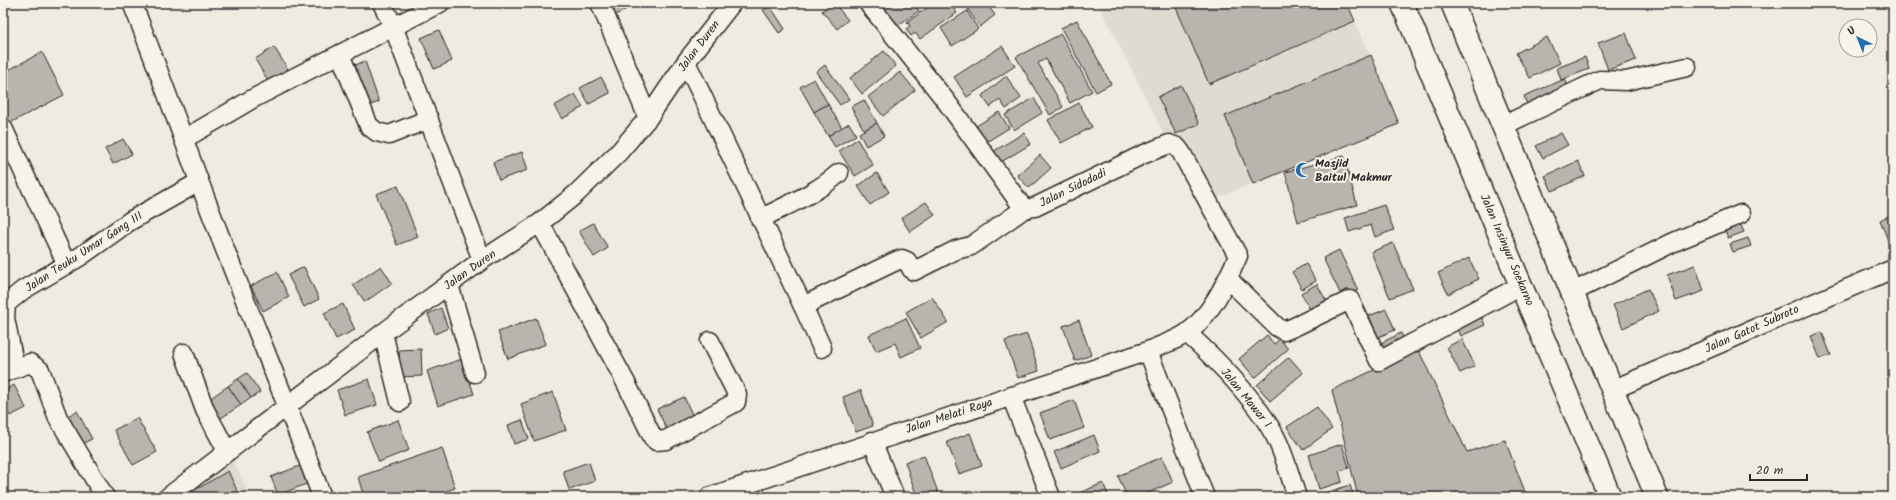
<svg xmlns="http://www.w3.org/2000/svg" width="1896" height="500" font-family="Kalam,sans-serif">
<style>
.built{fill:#dedbd1}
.building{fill:#b8b5ae;stroke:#2b2b2b}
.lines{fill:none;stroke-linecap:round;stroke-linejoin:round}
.street-casing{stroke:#2b2b2b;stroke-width:21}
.primary-casing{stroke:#2b2b2b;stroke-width:25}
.street{stroke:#f7f3e8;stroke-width:18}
.primary{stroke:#f7f3e8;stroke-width:22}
.labels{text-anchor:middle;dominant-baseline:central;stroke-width:4;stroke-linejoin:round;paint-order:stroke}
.street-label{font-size:12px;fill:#2b2b2b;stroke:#f7f3e8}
.poi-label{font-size:12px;font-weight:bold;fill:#2b2b2b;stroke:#f7f3e8;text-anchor:start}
</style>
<rect width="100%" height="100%" fill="#efebe0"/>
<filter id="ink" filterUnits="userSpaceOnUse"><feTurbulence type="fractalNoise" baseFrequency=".025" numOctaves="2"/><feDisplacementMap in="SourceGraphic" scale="8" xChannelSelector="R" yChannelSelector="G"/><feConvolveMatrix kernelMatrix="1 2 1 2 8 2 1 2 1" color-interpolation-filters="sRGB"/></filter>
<g filter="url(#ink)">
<!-- built -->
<g class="built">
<polygon points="1098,3 1347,3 1399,124 1200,205"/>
<polygon points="229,450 250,497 165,497"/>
</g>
<!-- building -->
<g class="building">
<polygon points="609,3 631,3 632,6 610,18"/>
<polygon points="832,3 834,3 848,20 837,29 822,11"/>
<polygon points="877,3 914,3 919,11 892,29"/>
<polygon points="934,3 950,3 957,13 920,39 915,33 911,36 906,29 910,26 907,22"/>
<polygon points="974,3 986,3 995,15 980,27 967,8"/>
<polygon points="1174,3 1347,3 1355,21 1209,84"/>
<polygon points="770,6 785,29 779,33 763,10"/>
<polygon points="967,11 978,29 952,46 941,28"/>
<polygon points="1077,20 1111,84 1096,92 1061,28"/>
<polygon points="439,30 452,61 434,69 421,38"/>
<polygon points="1626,33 1636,60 1608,70 1598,43"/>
<polygon points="1061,34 1092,91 1070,103 1046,59 1038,63 1063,107 1050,115 1016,57"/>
<polygon points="1547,37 1560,63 1530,78 1516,53"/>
<polygon points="1002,46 1015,66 967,97 954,77"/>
<polygon points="274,47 288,69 268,81 255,59"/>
<polygon points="884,51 896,66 862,94 850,78"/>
<polygon points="42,52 64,95 6,125 3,119 3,73"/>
<polygon points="1371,55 1399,124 1253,184 1225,116"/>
<polygon points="1585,57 1589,69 1561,80 1557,68"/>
<polygon points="365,61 379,102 368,106 353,66"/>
<polygon points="825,65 849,99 840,105 816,72"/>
<polygon points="900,72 915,90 883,116 868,97"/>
<polygon points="1006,76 1021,98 1006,109 1000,100 990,107 982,96"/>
<polygon points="601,77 610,93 589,104 580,88"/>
<polygon points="814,79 828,104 814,112 800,87"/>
<polygon points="1565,79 1570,91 1528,108 1524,96"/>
<polygon points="1181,85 1199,124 1176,134 1158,97"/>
<polygon points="575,94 583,107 562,119 554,106"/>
<polygon points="1034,98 1042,113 1014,130 1005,115"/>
<polygon points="864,100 877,123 864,130 851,107"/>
<polygon points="1079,103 1092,127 1061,143 1048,120"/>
<polygon points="828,104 842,128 828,136 814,112"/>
<polygon points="999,112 1009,128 983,144 973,128"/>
<polygon points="849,123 856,135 835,147 828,136"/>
<polygon points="877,123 884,136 866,146 859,133"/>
<polygon points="1024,133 1031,144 1001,162 994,151"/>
<polygon points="1561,133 1568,145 1543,158 1536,146"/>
<polygon points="123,139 132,154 113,164 105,149"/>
<polygon points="857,139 873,165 855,176 839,151"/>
<polygon points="522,152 528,170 499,180 493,162"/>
<polygon points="1040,155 1051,168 1029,188 1017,175"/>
<polygon points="1344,156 1357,205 1298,222 1285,172"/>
<polygon points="1578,161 1585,176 1552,191 1545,176"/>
<polygon points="877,173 889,192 870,205 858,186"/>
<polygon points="398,186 418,237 397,245 376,194"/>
<polygon points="926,202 935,215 910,232 901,218"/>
<polygon points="1384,205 1394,230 1375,237 1371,225 1349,232 1345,218"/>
<polygon points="1893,214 1893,253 1880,220"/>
<polygon points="1739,221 1744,232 1728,238 1724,227"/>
<polygon points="593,223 608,248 594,257 579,231"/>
<polygon points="1748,238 1751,246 1733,252 1730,244"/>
<polygon points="1393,243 1413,289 1390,298 1371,252"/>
<polygon points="1339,250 1358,290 1349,294 1347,289 1340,293 1323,258"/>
<polygon points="1469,258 1479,279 1448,294 1438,273"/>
<polygon points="1306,264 1316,281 1302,289 1292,272"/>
<polygon points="1695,265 1704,291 1676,301 1667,275"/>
<polygon points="381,266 392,283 365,302 353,285"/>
<polygon points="304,267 319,299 304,307 288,275"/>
<polygon points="277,272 289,297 263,311 251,286"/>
<polygon points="1317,284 1328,304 1312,313 1301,293"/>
<polygon points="1648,289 1659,311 1623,328 1613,305"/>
<polygon points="932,297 948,322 921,338 906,312"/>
<polygon points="343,304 355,330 336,339 324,313"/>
<polygon points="441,308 448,328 435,334 428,314"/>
<polygon points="1386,309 1395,330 1378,337 1369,316"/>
<polygon points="1479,312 1485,325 1461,336 1455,324"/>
<polygon points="536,318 546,344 508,359 498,332"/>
<polygon points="906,318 920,348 901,357 895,343 876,351 869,335"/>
<polygon points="1079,320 1091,355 1075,361 1063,326"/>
<polygon points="1822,332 1831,355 1820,359 1811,336"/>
<polygon points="1401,333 1407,346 1385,356 1379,344"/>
<polygon points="1027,334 1039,371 1018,378 1005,341"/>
<polygon points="1267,335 1274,344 1280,339 1288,349 1255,378 1239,359"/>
<polygon points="1462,339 1475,366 1460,373 1447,347"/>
<polygon points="421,349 422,376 400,377 399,350"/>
<polygon points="1418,349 1467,452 1505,440 1527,497 1358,497 1332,390"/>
<polygon points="1289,357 1303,373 1270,401 1257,385"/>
<polygon points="462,359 474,394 438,406 427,371"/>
<polygon points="247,373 260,392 251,398 238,379"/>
<polygon points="238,379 251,398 241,405 228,386"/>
<polygon points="369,379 377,405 345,415 337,390"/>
<polygon points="14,385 26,408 10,416 3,403 3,391"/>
<polygon points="228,386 241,405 218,420 205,402"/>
<polygon points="861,390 873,426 856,432 843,397"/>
<polygon points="553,392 566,430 534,441 521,404"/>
<polygon points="684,397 695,421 669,434 657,409"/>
<polygon points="1074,400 1084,428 1050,440 1040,413"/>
<polygon points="1317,407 1332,429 1303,450 1287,427"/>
<polygon points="77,411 92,439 79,445 64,418"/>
<polygon points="137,418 157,452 133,465 114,430"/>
<polygon points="398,420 409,450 379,462 367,432"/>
<polygon points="522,420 529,439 514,444 508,425"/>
<polygon points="970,433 982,466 959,474 947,442"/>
<polygon points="1094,435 1100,451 1061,468 1054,452"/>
<polygon points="1342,444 1349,468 1339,471 1342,482 1319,489 1309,455"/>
<polygon points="442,448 455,488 430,497 364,497 358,477"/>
<polygon points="924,455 939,495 932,497 917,497 905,462"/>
<polygon points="1162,457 1173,482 1139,497 1127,497 1118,476"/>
<polygon points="589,462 595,481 569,490 563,471"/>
<polygon points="302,465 309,483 278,495 271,477"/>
<polygon points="228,471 240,497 183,497"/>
<polygon points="1103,483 1109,497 1073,497 1072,496"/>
<polygon points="1350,485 1354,497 1319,497 1319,495"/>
</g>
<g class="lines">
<!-- street casing -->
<g class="street-casing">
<g id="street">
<path d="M 132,3 C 156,62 177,122 199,181 C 238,287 283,391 322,497"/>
<polyline points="382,3 393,26 482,260"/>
<polyline points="600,3 648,118"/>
<polyline points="340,54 369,126 377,132 389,135 429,119"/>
<polyline points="686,62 803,306 896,261 902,259 907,261 912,270 914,271 956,250 971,246 1024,209"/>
<polyline points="1502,126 1600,80 1626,81 1687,67"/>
<polyline points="3,128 67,265"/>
<polyline points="184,139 254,98 440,3"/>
<path d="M 760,219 C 787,205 817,193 839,173"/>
<polyline points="540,223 626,383 653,438 656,441 666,440 736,402 737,394 710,341"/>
<polyline points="1228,279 1277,327 1284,331 1294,327 1350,300 1379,361 1522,285"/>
<polyline points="449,285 475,373"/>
<polyline points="1571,293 1674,242 1741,214"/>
<polyline points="803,306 822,348"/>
<polyline points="383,333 400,402"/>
<path d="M 1187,333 C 1219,362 1254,397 1275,436 C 1285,455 1290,477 1297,497"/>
<polyline points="1148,351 1205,497"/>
<polyline points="184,353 205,410 227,451"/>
<polyline points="15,368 5,318 6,304 23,290 81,256 130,221 199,182"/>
<polyline points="3,373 30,363 40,370 58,418 105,497"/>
<polyline points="1612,390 1893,269"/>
<polyline points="1011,396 1051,497"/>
<polyline points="872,441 895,497"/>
<polyline points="168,497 383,333 482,260 540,223 576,194 619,152 648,118 686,62 732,3"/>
<path d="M 709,497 L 1148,351 C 1160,345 1176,341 1187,333 C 1210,317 1227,281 1238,256 L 1181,152 L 1177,147 L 1169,144 L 1142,155 L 1035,207 L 1024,209 L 946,101 L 868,3"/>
</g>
</g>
<!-- primary casing -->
<g class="primary-casing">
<g id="primary">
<polyline points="1402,3 1610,497"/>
<polyline points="1452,3 1657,497"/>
</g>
</g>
<!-- street -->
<use href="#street" class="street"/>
<!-- primary -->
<use href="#primary" class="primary"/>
</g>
</g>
<!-- icons -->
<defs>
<g id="mosque-bare" transform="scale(1.2)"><path d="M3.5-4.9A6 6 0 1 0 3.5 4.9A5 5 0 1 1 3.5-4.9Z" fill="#1f6fb2" stroke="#f7f3e8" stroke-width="2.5" paint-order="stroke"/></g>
</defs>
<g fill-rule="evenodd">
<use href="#mosque-bare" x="1303" y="170"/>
</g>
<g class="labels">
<!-- street labels -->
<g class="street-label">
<text transform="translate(699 46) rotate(-53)">Jalan Duren</text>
<text transform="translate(1073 188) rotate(-26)">Jalan Sidodadi</text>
<text transform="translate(1507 250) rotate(67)">Jalan Insinyur Soekarno</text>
<text transform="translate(84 252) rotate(-33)">Jalan Teuku Umar Gang III</text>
<text transform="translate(470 270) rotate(-35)">Jalan Duren</text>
<text transform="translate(1752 329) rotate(-24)">Jalan Gatot Subroto</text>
<text transform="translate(1246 398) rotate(51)">Jalan Mawar I</text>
<text transform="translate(949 416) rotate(-18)">Jalan Melati Raya</text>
</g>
<!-- poi labels -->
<g class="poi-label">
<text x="1315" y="163">Masjid<tspan x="1315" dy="14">Baitul Makmur</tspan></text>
</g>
</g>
<!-- margin -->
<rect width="1896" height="500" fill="none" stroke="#f7f3e8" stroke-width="16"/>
<rect x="8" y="8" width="1880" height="484" fill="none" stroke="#2b2b2b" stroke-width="1.5" filter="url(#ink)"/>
<!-- north arrow -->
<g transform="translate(1858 38) rotate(317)"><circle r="19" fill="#f7f3e8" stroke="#a5a39c"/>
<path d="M0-3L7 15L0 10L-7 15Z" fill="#1f6fb2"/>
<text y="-6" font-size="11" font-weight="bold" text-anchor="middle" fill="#2b2b2b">U</text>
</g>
<!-- scale -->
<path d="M1750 474v6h57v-6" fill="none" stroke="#2b2b2b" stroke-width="2"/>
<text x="1756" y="474" font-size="12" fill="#2b2b2b" stroke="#f7f3e8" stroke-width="3" paint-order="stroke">20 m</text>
</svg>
